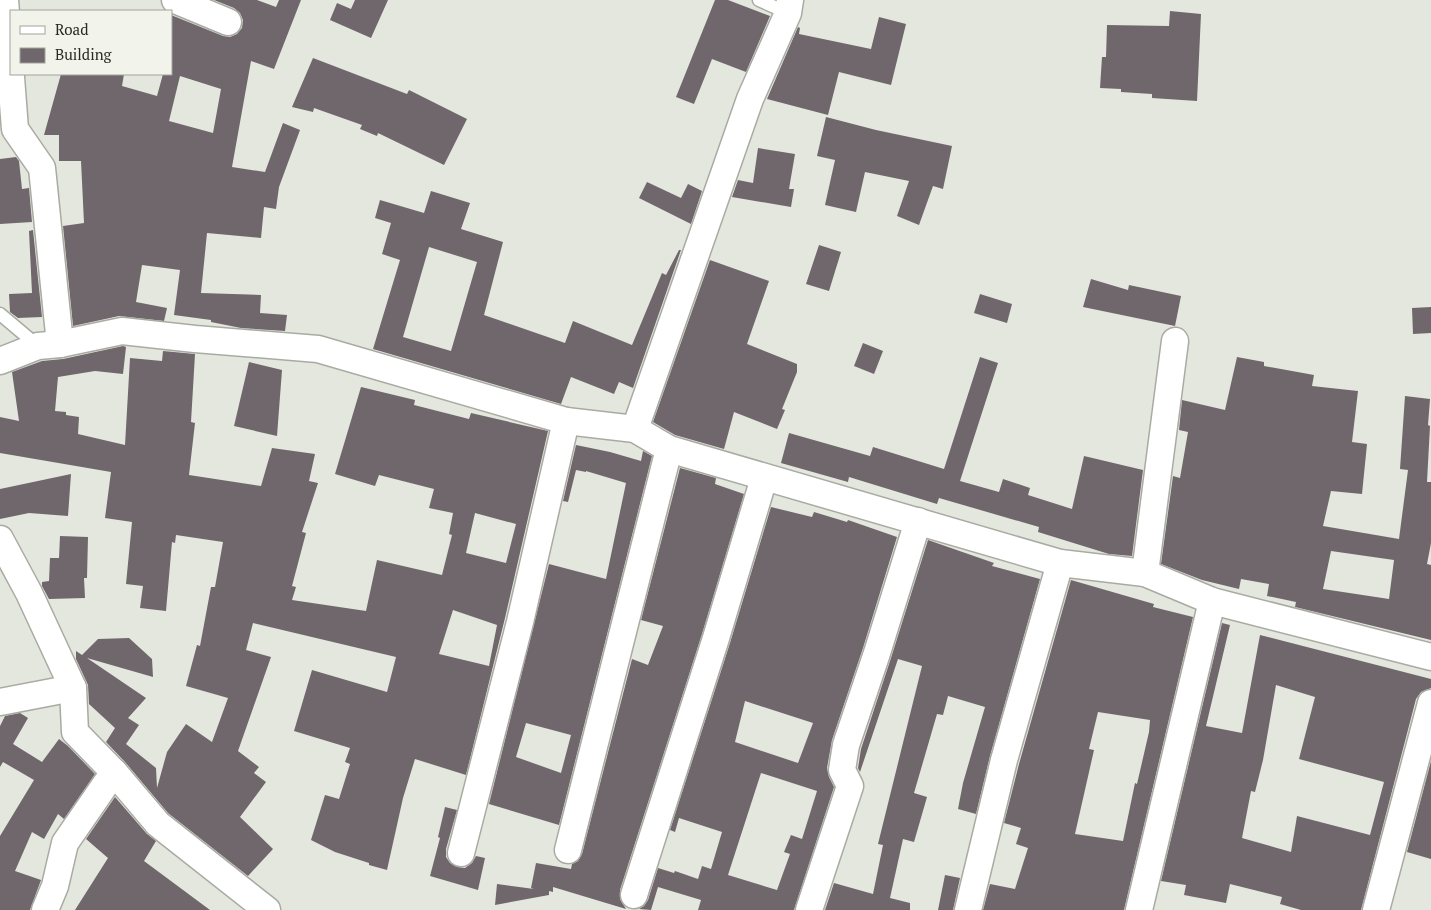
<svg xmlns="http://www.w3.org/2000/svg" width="1431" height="910" font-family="'PT Serif',serif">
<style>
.building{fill:#70676c;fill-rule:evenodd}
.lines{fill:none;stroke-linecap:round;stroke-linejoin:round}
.lane-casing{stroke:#a9aba3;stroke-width:15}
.street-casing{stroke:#a9aba3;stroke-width:29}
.lane{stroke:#fff;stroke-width:12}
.street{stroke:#fff;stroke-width:26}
</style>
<rect width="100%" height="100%" fill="#e4e7de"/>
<!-- building -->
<g class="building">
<path d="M 214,0 L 257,0 L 276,7 L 279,0 L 301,0 L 274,69 L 251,61 L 232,167 L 265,172 L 283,123 L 300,130 L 279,187 L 276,209 L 264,207 L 261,238 L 207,233 L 201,293 L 261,295 L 260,313 L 287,315 L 285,331 L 241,328 L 211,322 L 211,320 L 174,315 L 180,270 L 142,265 L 136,302 L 167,308 L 164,321 L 119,316 L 73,326 L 63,226 L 84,223 L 81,161 L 59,161 L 59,135 L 44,135 L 61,74 L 124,74 L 122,86 L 157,96 L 163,74 L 171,74 L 171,15 L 223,36 L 230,37 L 237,34 L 242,28 L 243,20 L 240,13 L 234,8 ZM 180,76 L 221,89 L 213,133 L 169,121 Z"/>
<polygon points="355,0 388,0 371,38 330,20 337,3 351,9"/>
<polygon points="715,0 728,0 770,16 746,72 712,59 694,104 676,97"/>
<polygon points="1170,11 1201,14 1197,101 1152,98 1152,94 1121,92 1121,89 1100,88 1102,57 1106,57 1107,25 1169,26"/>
<polygon points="879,17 906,24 891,85 839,72 828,115 767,99 798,27 800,28 799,34 871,49"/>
<polygon points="313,58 407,94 409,90 467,119 444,165 378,133 377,136 360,129 362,125 314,108 313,112 292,107"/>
<polygon points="826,117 876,130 952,146 943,189 933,186 919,225 897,216 909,181 865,172 856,212 825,205 835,160 817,156"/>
<polygon points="758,148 795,154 789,189 794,189 791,207 732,197 738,180 753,183"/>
<polygon points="16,157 19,161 22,189 29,188 32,222 0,224 0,159"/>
<polygon points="647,182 681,198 688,184 702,191 691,224 639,198"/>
<path d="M 431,191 L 470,203 L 461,229 L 503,242 L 484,315 L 565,343 L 573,321 L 632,345 L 662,273 L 666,275 L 679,250 L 681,250 L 633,388 L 619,382 L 614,394 L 571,377 L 561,404 L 373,349 L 400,260 L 382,254 L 391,223 L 375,218 L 380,200 L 424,213 ZM 429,247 L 477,262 L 451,351 L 403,337 Z"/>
<polygon points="33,230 42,317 18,318 10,312 9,294 32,293 29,231"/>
<polygon points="819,245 841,252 829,291 806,284"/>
<polygon points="710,260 769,281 747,344 797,364 797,372 782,409 785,410 777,429 734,412 724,449 675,435 653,422"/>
<polygon points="1091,279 1128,290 1129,285 1181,296 1175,326 1083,307"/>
<polygon points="980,294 1012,304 1007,323 974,313"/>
<polygon points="1431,307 1431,333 1413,334 1412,308"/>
<polygon points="863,343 883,351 874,374 854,366"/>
<path d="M 123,346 L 126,347 L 123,374 L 95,371 L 58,377 L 55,411 L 66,412 L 66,415 L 79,417 L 78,434 L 125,445 L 130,358 L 162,361 L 163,351 L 195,354 L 191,422 L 195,423 L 189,475 L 261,486 L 272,448 L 315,454 L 309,481 L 318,483 L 302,532 L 306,533 L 292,586 L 296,587 L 292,600 L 366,611 L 377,560 L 442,575 L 452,535 L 449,534 L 453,513 L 429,508 L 434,489 L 379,475 L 375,486 L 335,474 L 361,387 L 415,400 L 414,405 L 469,419 L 471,413 L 548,431 L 505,618 L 466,775 L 415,759 L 403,798 L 387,870 L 369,865 L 369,863 L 335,852 L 311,840 L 325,795 L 339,799 L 350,764 L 345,762 L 350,748 L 294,731 L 312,670 L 387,692 L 396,657 L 253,623 L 246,650 L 271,657 L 238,751 L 259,767 L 254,773 L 266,782 L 240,817 L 273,849 L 248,876 L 168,813 L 125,762 L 106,742 L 115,728 L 89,704 L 88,685 L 76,659 L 76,651 L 82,655 L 98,639 L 129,638 L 152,659 L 153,677 L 87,658 L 146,698 L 128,718 L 139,725 L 126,744 L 156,768 L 157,788 L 167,752 L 186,724 L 212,742 L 228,698 L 186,686 L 197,645 L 200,646 L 211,587 L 215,587 L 223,542 L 176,535 L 175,543 L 172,542 L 166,611 L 140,608 L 143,586 L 126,584 L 132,522 L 105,518 L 111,472 L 0,453 L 0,417 L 19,421 L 12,372 L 42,361 L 63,359 ZM 475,513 L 516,524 L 506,563 L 466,553 ZM 453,610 L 497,625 L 489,666 L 439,654 Z"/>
<polygon points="980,357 998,363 960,481 999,492 1003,479 1030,488 1028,495 1072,509 1084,456 1143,470 1132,556 1109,554 1038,532 1039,527 939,498 937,504 849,477 848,482 781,463 789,433 870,456 873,447 944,469"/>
<path d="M 1237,357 L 1264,362 L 1264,366 L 1314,375 L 1312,386 L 1358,391 L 1352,442 L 1367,444 L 1362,494 L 1331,491 L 1323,526 L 1399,539 L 1408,470 L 1400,469 L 1405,396 L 1430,399 L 1428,425 L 1430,426 L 1427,482 L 1431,482 L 1431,543 L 1427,564 L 1431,565 L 1431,640 L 1295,607 L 1296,602 L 1267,596 L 1269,584 L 1241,579 L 1239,589 L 1202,580 L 1161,564 L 1173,476 L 1180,478 L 1188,432 L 1179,430 L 1182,400 L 1225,410 ZM 1331,551 L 1394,560 L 1389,599 L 1323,589 Z"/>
<polygon points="249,362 282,370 277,436 234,426"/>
<path d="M 576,445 L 610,452 L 641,461 L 643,451 L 652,456 L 559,825 L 489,804 L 549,564 L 606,579 L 626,483 L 586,471 L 586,472 L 576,470 L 568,502 L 563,501 ZM 526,723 L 571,735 L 561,773 L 516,757 Z"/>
<polygon points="680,468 716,478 715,484 744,494 702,634 620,890 620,899 626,909 553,887 553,892 549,891 549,895 495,905 497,884 534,889 531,888 536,863 571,869 572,864 578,861 582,854 632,659 648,665 663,626 641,620"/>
<polygon points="71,474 68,516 29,513 0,519 0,489"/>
<path d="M 771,507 L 812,517 L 814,512 L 847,522 L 848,520 L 897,537 L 863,648 L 832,740 L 827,768 L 829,777 L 834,787 L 794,910 L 698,910 L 701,900 L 658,887 L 651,910 L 639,909 L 644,906 L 648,900 L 658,868 L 674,873 L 675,871 L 698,879 L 702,866 L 711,869 L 722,832 L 679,818 L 675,832 L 670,830 L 730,643 ZM 745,701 L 813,723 L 798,763 L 735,742 ZM 761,773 L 817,791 L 802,839 L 791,835 L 784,852 L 790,854 L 777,890 L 728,875 Z"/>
<polygon points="60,536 88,537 87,578 84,578 85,598 49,599 42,586 42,582 49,581 50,558 59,558"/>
<polygon points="928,540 994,563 992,566 1040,579 990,756 976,814 958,809 963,783 985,707 948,696 943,715 937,714 914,793 927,797 914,842 903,839 890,898 910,903 910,910 825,910 834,883 873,894 883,845 878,844 922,666 898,659 860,772 858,768 861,749 891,658"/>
<path d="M 1071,580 L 1154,604 L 1153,607 L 1193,617 L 1124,910 L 983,910 L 990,884 L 1015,889 L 1028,848 L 1016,844 L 1021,828 L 1004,823 L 1019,764 ZM 1098,712 L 1150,720 L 1149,732 L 1137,784 L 1135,783 L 1123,841 L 1075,834 L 1094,750 L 1089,749 Z"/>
<path d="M 1222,623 L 1230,625 L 1206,726 L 1242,733 L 1260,635 L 1431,679 L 1431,688 L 1421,692 L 1416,699 L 1361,910 L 1301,910 L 1280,904 L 1282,897 L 1230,884 L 1226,903 L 1184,895 L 1186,885 L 1161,881 ZM 1276,685 L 1315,697 L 1299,759 L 1384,782 L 1370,835 L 1297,816 L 1291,852 L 1242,838 L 1251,791 L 1255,792 L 1263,760 Z"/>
<polygon points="20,713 28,718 13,744 42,762 59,739 68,746 95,774 64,819 58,814 44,839 32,832 15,871 41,880 30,910 0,910 0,836 34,780 3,762 0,767 0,726 5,716"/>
<polygon points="1431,761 1431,859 1407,852"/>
<polygon points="115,797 147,834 156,841 144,861 210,910 75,910 108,858 86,839"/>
<polygon points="445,807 457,810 446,849 446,857 450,863 457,867 465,868 472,863 476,856 485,858 478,890 430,876 440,838 438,837"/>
<polygon points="945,875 960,878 953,910 938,910"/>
</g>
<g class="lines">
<!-- lane casing -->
<g class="lane-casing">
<g id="lane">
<polyline points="759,0 788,13"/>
<polyline points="0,314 38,346"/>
</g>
</g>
<!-- street casing -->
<g class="street-casing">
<g id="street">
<polyline points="5,0 15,129 42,168 60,344"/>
<polyline points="175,0 228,22"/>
<polyline points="0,361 38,346 60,344 122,331 195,339 318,349 566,421 635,429 669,449 1060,563 1145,573 1212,601 1431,657"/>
<polyline points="635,429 750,99 788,13 790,0"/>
<polyline points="0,539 29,593 73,688 75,732 114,772 158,824 267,910"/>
<polyline points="1145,573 1175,341"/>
<polyline points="0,702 73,688"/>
<polyline points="568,850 669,449"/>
<polyline points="461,853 520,622 566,421"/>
<polyline points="634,895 716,638 764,478"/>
<polyline points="45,910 55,886 65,843 114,772"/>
<polyline points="809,910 850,786 842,770 846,745 877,653 918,521"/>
<polyline points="968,910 1004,760 1060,563"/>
<polyline points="1139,910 1212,601"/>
<polyline points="1376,910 1431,703"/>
</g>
</g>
<!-- lane -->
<use href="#lane" class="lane"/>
<!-- street -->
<use href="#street" class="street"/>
</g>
<!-- legend -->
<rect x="10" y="10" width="162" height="65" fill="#f2f4eb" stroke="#a1a39c"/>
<rect x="20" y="26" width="25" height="8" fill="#ffffff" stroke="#a1a39c"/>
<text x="55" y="35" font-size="15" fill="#282925">Road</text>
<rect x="20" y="48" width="25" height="15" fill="#70676c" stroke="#a1a39c"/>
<text x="55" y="60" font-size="15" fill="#282925">Building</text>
</svg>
